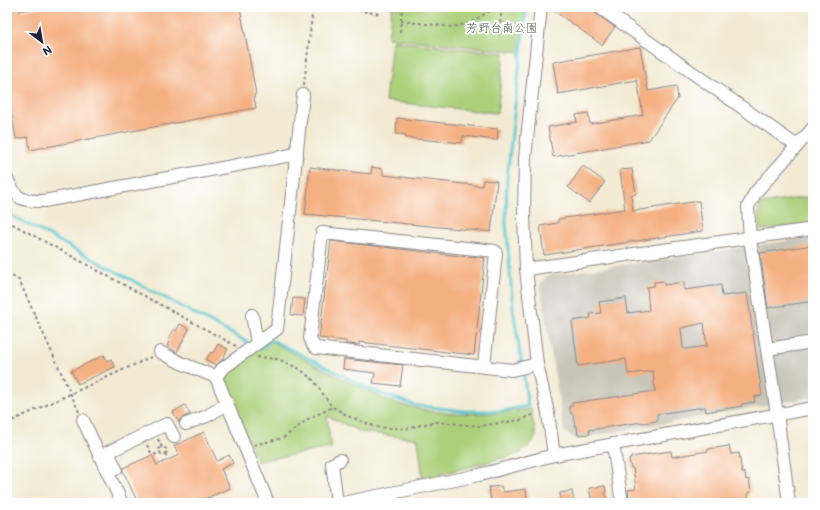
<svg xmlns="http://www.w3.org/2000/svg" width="820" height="510" font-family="'Balsamiq Sans','Klee One',sans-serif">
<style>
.industrial{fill:#c7c5b8}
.green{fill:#acd07a;stroke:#67795a}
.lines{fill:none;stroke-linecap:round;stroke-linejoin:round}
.stream{stroke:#58c6cc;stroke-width:3}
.building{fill:#f5b082;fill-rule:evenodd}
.minor-casing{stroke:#8a8687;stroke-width:14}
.path{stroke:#8a8687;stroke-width:2;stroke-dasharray:3 3;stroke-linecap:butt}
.minor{stroke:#fff;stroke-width:12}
.labels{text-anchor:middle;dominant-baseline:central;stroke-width:4;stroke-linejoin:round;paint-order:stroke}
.park-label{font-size:12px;fill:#525f51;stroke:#fff}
</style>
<rect width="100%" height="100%" fill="#fff"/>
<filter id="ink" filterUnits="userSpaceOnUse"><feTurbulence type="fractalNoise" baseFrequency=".025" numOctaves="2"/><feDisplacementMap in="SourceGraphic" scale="8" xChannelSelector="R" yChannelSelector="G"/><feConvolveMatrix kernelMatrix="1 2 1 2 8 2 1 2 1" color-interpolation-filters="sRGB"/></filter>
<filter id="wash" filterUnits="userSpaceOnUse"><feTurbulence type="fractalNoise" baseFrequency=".012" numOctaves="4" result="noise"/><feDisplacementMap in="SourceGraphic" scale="16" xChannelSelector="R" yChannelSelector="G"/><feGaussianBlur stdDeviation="0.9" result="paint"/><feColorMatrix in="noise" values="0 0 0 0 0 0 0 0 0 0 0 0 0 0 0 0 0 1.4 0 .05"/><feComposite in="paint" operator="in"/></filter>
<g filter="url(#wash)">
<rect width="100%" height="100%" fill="#f2ead3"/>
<!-- industrial -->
<polygon class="industrial" points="813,237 813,397 576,439 564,431 540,285 547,276"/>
<!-- green -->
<g class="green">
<polygon points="392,7 526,7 521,52 388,38"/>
<polygon points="392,41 504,53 497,113 385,101"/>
<polygon points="813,196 813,223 761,230 759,228 758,214 760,204"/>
<path d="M 269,340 C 301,357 333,375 367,390 C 376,394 385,400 395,403 C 439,416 485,416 531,409 L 536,437 L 528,447 L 521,450 L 522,453 L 423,479 L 418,439 L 361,432 L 327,416 L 331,448 L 257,461 L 226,389 L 225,374 Z"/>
</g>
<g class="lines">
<!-- stream -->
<g class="stream">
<polyline points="7,213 251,344"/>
<polyline points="258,347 261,349 272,340 374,391 414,405 463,411 501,411 528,406 523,371"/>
<polyline points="522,365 513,309 506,222 507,178 526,7"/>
</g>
</g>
<g id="blocks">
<!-- building -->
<g class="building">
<polygon points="14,7 19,7 19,11 42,7 240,7 256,94 254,95 256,108 30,150 28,137 16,139 7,88 7,8"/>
<polygon points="549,7 591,7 595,13 615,27 602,45"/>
<polygon points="640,47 648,91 676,86 678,98 649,140 553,157 548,127 577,122 576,115 588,113 590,124 643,115 637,80 558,94 553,62"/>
<polygon points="397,118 498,129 497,140 463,136 462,143 406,138 406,135 396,134"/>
<polygon points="583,166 605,182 589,203 568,187"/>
<polygon points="310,167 371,174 372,167 383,169 383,175 482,186 483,180 497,181 491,232 305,214"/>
<polygon points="632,169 636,194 631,195 633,211 699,201 703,231 544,255 540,226 558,223 558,219 625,209 620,170"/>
<polygon points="331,241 469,257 469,256 485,258 474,355 359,342 359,345 346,344 346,341 319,338"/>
<polygon points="813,245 813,301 768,308 760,253"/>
<path d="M 663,281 L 664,285 L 684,282 L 684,290 L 721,285 L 722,296 L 747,293 L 762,395 L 754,397 L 755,402 L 742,404 L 742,406 L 706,412 L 705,407 L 657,414 L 657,421 L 642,423 L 642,422 L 589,430 L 590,434 L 578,435 L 577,426 L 575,426 L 573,414 L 571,414 L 569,406 L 572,406 L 572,403 L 655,391 L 653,371 L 628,374 L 626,359 L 578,366 L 572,321 L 591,318 L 590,314 L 601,313 L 599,302 L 626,298 L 628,313 L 649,310 L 647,287 L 654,286 L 654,282 ZM 704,323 L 707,346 L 685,349 L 683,348 L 681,328 Z"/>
<polygon points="293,298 305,299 303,316 291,315"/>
<polygon points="180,324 189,329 177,352 167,346 169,341 168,341 174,329 176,331"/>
<polygon points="218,344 228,349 222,360 216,365 206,360 211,352 213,353"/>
<polygon points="104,355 107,361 111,359 115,367 78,384 71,371"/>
<polygon points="344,359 403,365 400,386 373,383 375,373 343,369"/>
<polygon points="185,405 190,414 180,419 179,423 173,412"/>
<polygon points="204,432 217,461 229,455 233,463 221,469 230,488 200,501 199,499 190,503 138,503 123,471 123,468 152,455 157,465 179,455 174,446"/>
<polygon points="729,446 731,454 739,453 742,473 745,473 746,480 749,479 751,492 748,493 748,503 638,503 638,499 629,500 628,490 636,489 633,468 631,468 629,459 631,459 631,457 671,451 672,457 708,451 708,449"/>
<polygon points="501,486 503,492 526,489 528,503 491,503 489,487"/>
<polygon points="605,486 607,503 592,503 589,488"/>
<polygon points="572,491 574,503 561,503 560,493"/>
</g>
</g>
</g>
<g filter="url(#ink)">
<use href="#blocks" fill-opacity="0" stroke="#8a8687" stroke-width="1"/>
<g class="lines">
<!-- minor casing -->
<g class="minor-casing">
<g id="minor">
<polyline points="541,7 525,158 524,216 526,269 537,364 548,413 554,455"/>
<polyline points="599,7 797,146"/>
<path d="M 7,179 C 17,200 21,201 44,201 L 297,154"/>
<polyline points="526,269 813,229"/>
<polyline points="252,315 257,343"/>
<polyline points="767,349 813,342"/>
<polyline points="160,352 181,363 216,377"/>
<polyline points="484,366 496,253 495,251 322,233 310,338 313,345 316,348 512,370 537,364"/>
<polyline points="83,420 122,503"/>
<polyline points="186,424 207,416 227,404"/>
<polyline points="613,444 622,503"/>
<polyline points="108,452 116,469"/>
<polyline points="100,456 167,424 174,437"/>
<polyline points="268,503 216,377 222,369 277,329 303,95"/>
<polyline points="337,503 332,464 340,460"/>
<polyline points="343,503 479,475 554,455 813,408"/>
<polyline points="789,503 777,414 750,239 748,207 755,193 813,128"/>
</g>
</g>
<!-- path -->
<g class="path">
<polyline points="334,7 381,14"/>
<polyline points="401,21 452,27 470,23 496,7"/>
<polyline points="400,32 402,7"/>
<polyline points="499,35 502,7"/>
<polyline points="304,85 313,7"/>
<polyline points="7,221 236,346"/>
<polyline points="7,273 19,280 79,412"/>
<polyline points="257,357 278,359 300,369 314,381 329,403 333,407 350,417 377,427 406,429 421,425 436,422 480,426 520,420 535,414"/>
<polyline points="7,423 151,357"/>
<polyline points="158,439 162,447"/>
<polyline points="147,445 151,453"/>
<polyline points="254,445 283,438 308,419 333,407"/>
<polyline points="165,454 167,452 167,449 162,447 159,449 161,454 165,454 168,459"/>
<polyline points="154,455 160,452"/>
</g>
<!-- minor -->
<use href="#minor" class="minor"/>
</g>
</g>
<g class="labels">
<!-- park labels -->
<g class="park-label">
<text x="502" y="28">芳野台南公園</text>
</g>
</g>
<!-- margin -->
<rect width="820" height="510" fill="none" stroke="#fff" stroke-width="24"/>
<!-- north arrow -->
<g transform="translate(42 42) rotate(149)" stroke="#ffffff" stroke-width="3" paint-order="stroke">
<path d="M0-3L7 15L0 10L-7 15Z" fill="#22223b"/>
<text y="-6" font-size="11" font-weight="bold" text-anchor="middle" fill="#22223b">N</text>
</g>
</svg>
